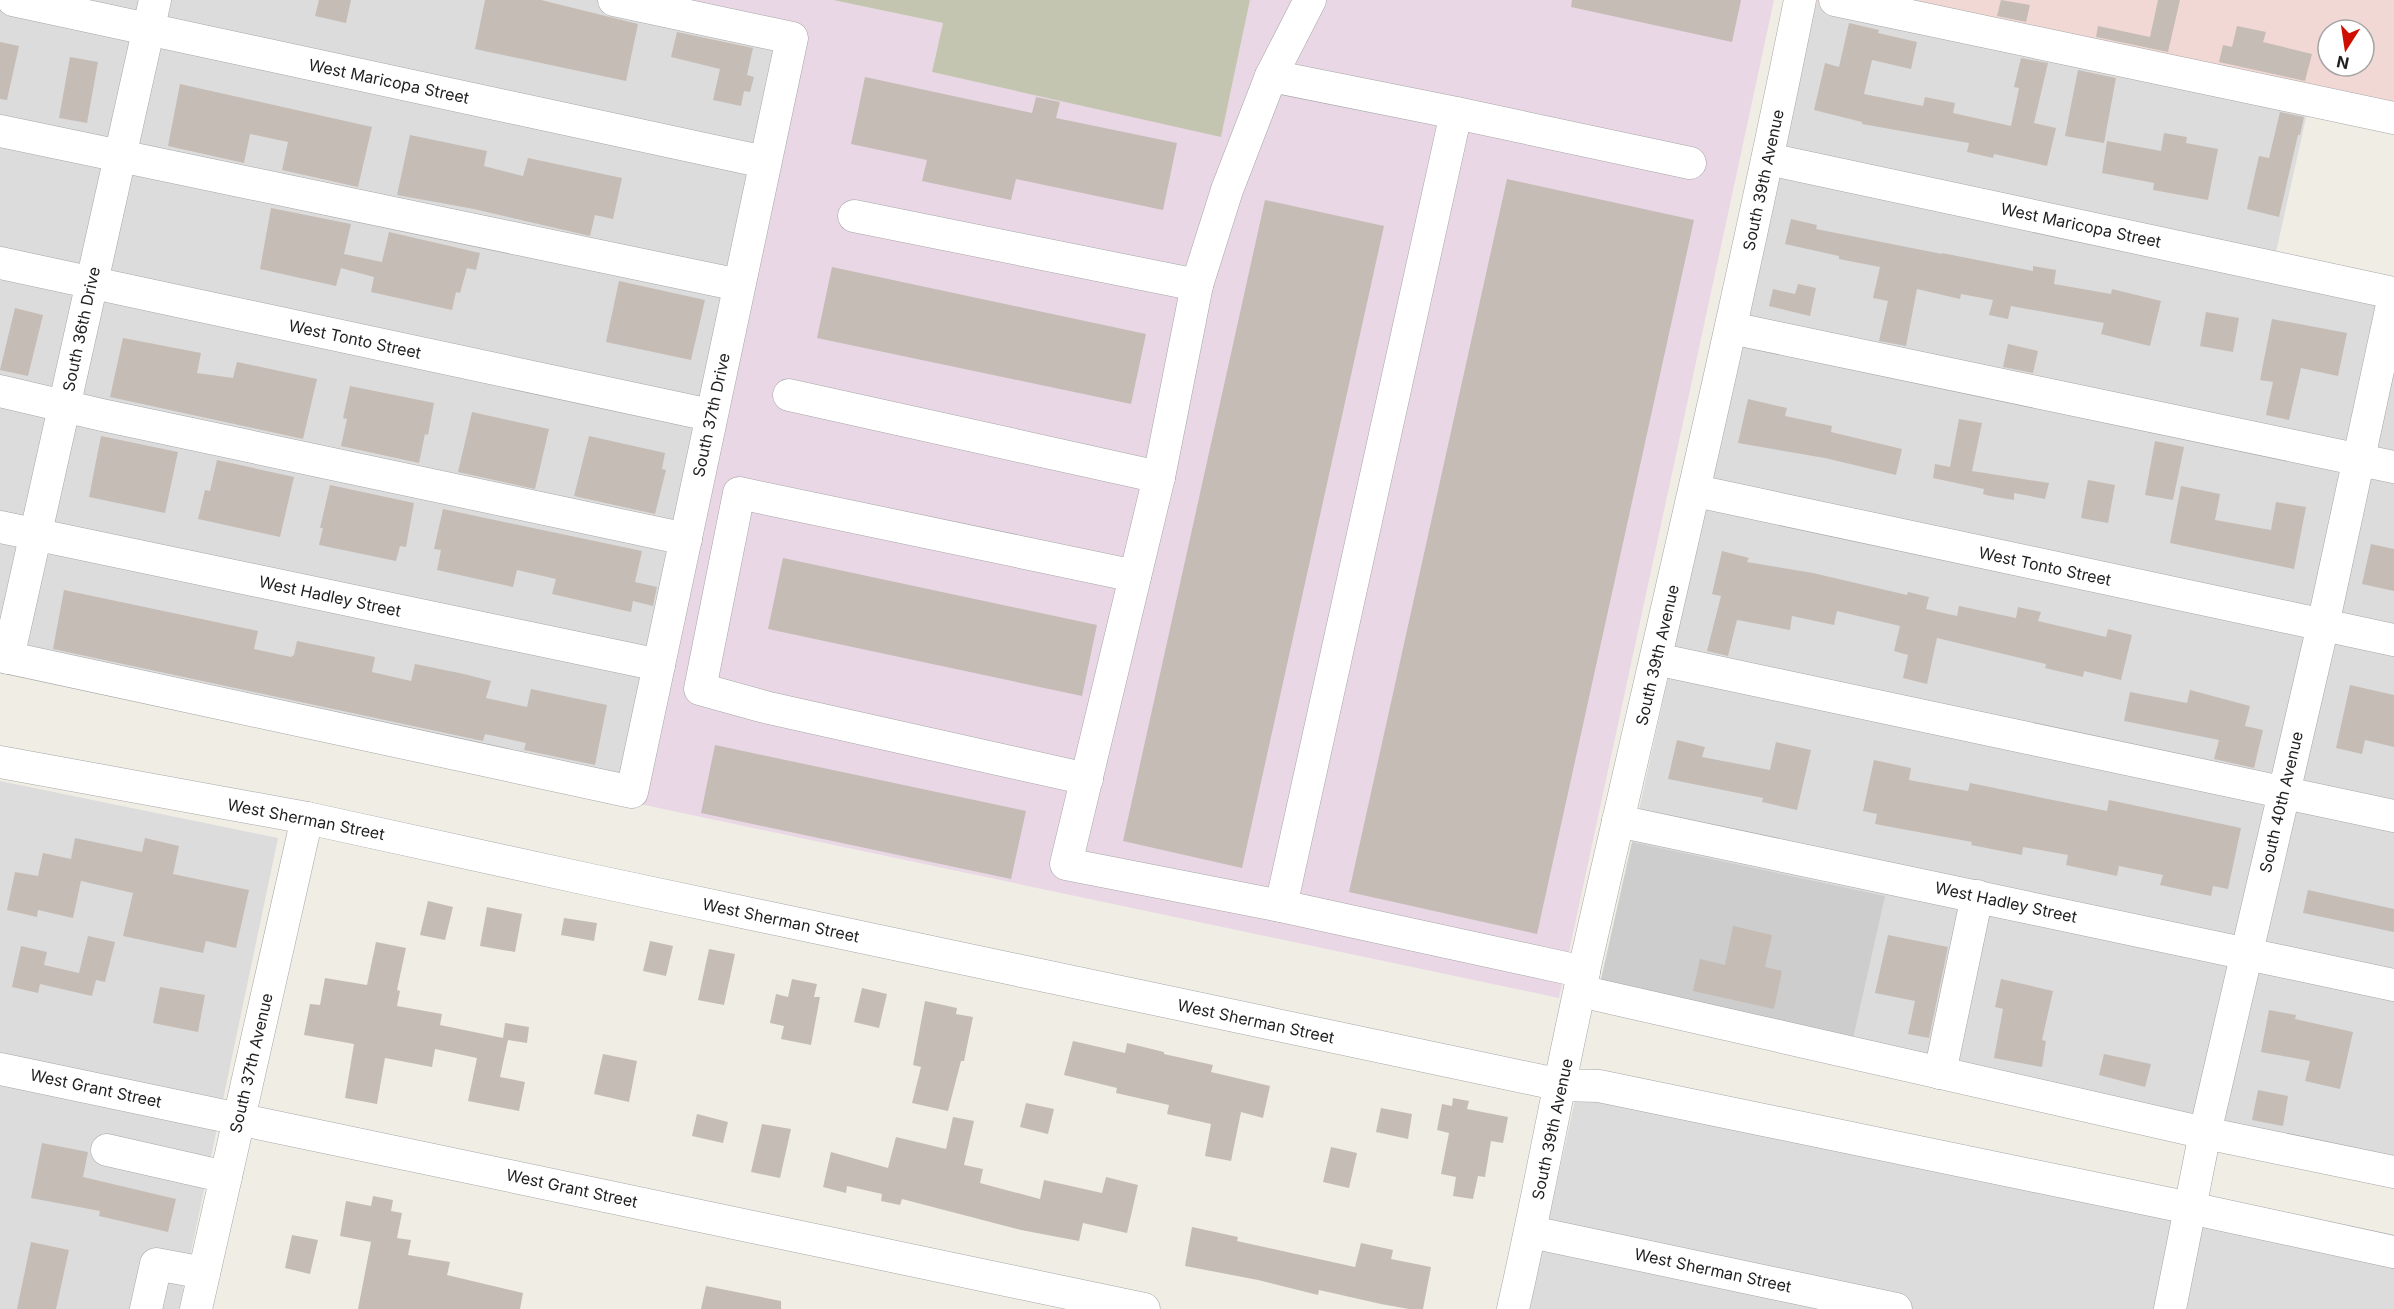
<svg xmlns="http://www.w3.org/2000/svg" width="2394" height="1309" font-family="Inter,sans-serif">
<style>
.residential{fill:#dddcdc}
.commercial{fill:#f1d8d5;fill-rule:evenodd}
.industrial{fill:#e9d7e5}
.religious{fill:#cdcdcd}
.construction{fill:#c3c5b1}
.building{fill:#c5bcb5}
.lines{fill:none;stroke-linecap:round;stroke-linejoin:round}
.minor-casing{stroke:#a6a6a6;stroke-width:33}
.minor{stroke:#fff;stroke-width:32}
.labels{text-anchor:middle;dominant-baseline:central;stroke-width:4.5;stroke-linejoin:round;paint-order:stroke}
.street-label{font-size:16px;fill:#1f1f1f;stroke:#fff}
</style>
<rect width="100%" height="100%" fill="#f0ede5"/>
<!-- residential -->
<g class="residential">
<polygon points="0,0 676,0 807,28 635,803 0,661"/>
<polygon points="1816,3 2308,109 2276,252 2394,277 2394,1157 1852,1043 1632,842"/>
<polygon points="0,781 278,838 179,1309 0,1309"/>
<polygon points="1577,1091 2394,1265 2394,1309 1529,1309"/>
</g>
<!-- commercial -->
<path class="commercial" d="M 1817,0 L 2394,0 L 2394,127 L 1816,3 ZM 2328,30 L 2364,30 L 2364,66 L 2328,66 Z"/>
<!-- industrial -->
<polygon class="industrial" points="676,0 833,0 943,23 932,72 1221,136 1250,0 1774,0 1559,998 635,803 807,28"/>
<!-- religious -->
<polygon class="religious" points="1632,842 1885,896 1852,1043 1599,988"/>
<!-- construction -->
<polygon class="construction" points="833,0 1250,0 1221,137 932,72 943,23"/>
<!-- building -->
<g class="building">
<polygon points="319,0 351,0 346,23 315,16"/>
<polygon points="485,0 541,0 638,24 626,81 475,49"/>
<polygon points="1572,0 1741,0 1732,42 1571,7"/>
<polygon points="2001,0 2030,5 2026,22 1997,16"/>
<polygon points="2158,0 2180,0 2168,52 2096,37 2098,26 2150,37"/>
<polygon points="1849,23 1879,30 1878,33 1917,42 1911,69 1872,60 1864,94 1923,106 1925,97 1955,103 1953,113 2011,126 2019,88 2014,87 2021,58 2048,63 2034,123 2056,128 2047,166 1994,154 1993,158 1967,152 1969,143 1862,124 1862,122 1814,110 1825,63 1839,67"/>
<polygon points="2237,26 2266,32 2263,42 2312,54 2305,81 2219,62 2223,45 2232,47"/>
<polygon points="677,32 753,48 747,75 754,77 750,92 744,91 741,106 713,100 720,69 671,57"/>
<polygon points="0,42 19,46 7,100 0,99"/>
<polygon points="70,57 98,62 87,123 59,118"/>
<polygon points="2078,70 2116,78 2104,143 2065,136"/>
<polygon points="865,77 1032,113 1036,97 1060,102 1056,118 1177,143 1163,210 1016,179 1011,200 922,181 927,160 851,144"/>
<polygon points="180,84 372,127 358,187 282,170 288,142 250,134 244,163 168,146"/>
<polygon points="2280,112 2304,117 2300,135 2298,135 2279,217 2247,209 2259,156 2269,158"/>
<polygon points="2164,133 2187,137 2186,143 2218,149 2208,200 2153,190 2154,183 2102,173 2107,141 2161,151"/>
<polygon points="410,135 487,151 484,166 523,176 528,158 622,178 613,219 595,215 590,236 474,209 397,195"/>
<polygon points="1507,179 1694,220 1537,934 1349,892"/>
<polygon points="1265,200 1384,226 1242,868 1123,841"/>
<polygon points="271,208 351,224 344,254 382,262 389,232 480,253 476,270 467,268 460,293 456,292 452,310 371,292 374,277 341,268 336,286 260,269"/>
<polygon points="1791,219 1817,225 1816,229 1942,254 1942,253 2033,271 2033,266 2056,270 2054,284 2111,294 2112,289 2161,301 2150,346 2101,334 2104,323 2011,306 2008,319 1989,315 1993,300 1961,294 1960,299 1917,289 1906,346 1879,341 1888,301 1873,298 1880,267 1839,259 1839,256 1785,244"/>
<polygon points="832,267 1146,334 1131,404 817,338"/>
<polygon points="619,281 705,300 691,360 606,342"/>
<polygon points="1798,284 1816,288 1810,316 1769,306 1773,289 1795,294"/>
<polygon points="15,308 43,315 28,376 0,370"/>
<polygon points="2206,312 2239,318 2233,352 2200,346"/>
<polygon points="2272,319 2347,333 2338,376 2301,368 2289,420 2266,415 2273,382 2260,380"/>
<polygon points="123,338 201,353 197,373 233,378 237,362 317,379 303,439 110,397"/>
<polygon points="2008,344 2038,351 2033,373 2003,367"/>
<polygon points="350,386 434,403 428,435 425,434 419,463 341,446 347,419 343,418"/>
<polygon points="1748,399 1787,408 1785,416 1832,426 1831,432 1902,449 1896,475 1825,458 1738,443"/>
<polygon points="472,412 549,429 535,489 458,472"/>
<polygon points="1959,419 1982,423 1972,471 2049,483 2045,499 2014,493 2014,500 1990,496 1983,494 1984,489 1933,478 1935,464 1950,467"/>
<polygon points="101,436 178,452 165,513 89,497"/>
<polygon points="589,436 665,453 662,469 666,470 655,514 574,496"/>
<polygon points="2155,441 2184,447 2173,500 2145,495"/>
<polygon points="217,460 294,477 280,537 198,519 205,490 210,491"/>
<polygon points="2088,480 2115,485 2108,523 2081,518"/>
<polygon points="330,485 414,503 406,547 400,546 396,561 319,545 323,528 320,528"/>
<polygon points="2181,486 2220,494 2215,520 2271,530 2276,502 2306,507 2294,569 2170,543"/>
<polygon points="443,509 642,551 635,582 657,587 653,606 633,601 631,612 552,594 556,579 517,570 513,587 437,570 441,550 434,549"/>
<polygon points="2371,544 2394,549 2394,591 2362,584"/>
<polygon points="1722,551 1749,558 1747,562 1813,573 1907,595 1908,592 1929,597 1926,609 1957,616 1959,606 2016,618 2018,607 2041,612 2038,621 2106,637 2108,629 2132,635 2121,680 2084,671 2083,677 2045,668 2046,664 1937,638 1927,684 1903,678 1908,655 1894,651 1900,626 1837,611 1834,625 1792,616 1790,630 1737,620 1728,656 1707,651 1721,596 1712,594"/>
<polygon points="783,558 1097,625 1082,696 768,629"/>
<polygon points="64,590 258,631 254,649 291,657 294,655 297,641 375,657 372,672 411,681 415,664 464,674 491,681 486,698 527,707 531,689 607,705 595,765 524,750 526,743 485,734 483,741 53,649"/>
<polygon points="2350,685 2394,695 2394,747 2365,740 2362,754 2336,748"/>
<polygon points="2190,690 2250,706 2245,726 2263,730 2254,768 2214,759 2219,740 2124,721 2130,692 2187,703"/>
<polygon points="1677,740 1705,747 1702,757 1770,770 1776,742 1811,750 1797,810 1762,802 1763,798 1668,779"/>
<polygon points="715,745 1026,811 1011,879 701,813"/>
<polygon points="1874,760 1911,768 1909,780 1968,791 1970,783 2107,811 2109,800 2241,828 2228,889 2213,886 2211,896 2160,885 2163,875 2119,866 2117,876 2066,865 2068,855 2023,847 2022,855 1971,845 1972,842 1875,824 1877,814 1863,811"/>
<polygon points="75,838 142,852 145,838 179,846 173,874 249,890 236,948 206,941 203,953 123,936 133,893 81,881 73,918 38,910 37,917 7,910 15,872 38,876 43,853 71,859"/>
<polygon points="2308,890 2394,909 2394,932 2303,913"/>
<polygon points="428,901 453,907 445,940 420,935"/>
<polygon points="487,907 522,914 515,952 480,946"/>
<polygon points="564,918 597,923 594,941 561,935"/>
<polygon points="1733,926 1772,935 1765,967 1782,971 1774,1009 1693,991 1700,959 1725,965"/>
<polygon points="1888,935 1948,947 1929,1038 1908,1034 1915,1001 1875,993"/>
<polygon points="88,936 115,942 105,982 96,980 92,996 40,984 38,993 12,987 21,946 47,952 44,965 79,973"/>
<polygon points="650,941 673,946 666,976 643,971"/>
<polygon points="376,942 406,948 397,990 400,991 397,1006 442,1014 440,1025 503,1038 505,1023 529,1027 527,1043 508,1040 500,1077 525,1082 519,1111 468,1101 477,1058 435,1049 432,1067 385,1058 377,1104 345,1098 354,1044 304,1035 310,1004 320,1005 325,978 367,985"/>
<polygon points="709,949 735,954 724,1005 698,1000"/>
<polygon points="792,979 817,984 814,997 820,997 811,1045 781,1039 784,1026 770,1023 776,994 788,997"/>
<polygon points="2001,979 2053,991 2042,1040 2046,1041 2042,1067 1994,1058 2003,1009 1995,1007"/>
<polygon points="160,987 205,995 198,1032 153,1023"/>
<polygon points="862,988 887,994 879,1028 854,1022"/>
<polygon points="925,1001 957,1008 956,1014 973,1017 964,1061 961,1061 948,1111 912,1103 921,1067 913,1065"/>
<polygon points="2269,1010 2296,1015 2295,1019 2353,1032 2340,1089 2305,1081 2310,1061 2261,1052"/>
<polygon points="1073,1041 1125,1053 1127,1043 1164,1052 1164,1054 1213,1065 1211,1072 1270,1086 1263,1118 1241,1112 1231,1161 1205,1156 1211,1124 1167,1114 1169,1105 1116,1093 1117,1088 1064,1075"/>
<polygon points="603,1054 637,1061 629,1102 594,1094"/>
<polygon points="2104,1054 2151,1064 2145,1087 2099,1075"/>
<polygon points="2258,1090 2288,1096 2283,1126 2252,1120"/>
<polygon points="1453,1098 1469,1101 1467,1109 1508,1117 1503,1143 1491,1141 1485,1177 1478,1176 1473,1199 1453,1196 1456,1177 1441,1174 1449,1133 1437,1130 1442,1104 1452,1106"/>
<polygon points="1026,1103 1054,1109 1048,1134 1020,1127"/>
<polygon points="1381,1108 1412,1114 1408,1139 1376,1132"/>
<polygon points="697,1114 728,1122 723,1143 692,1136"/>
<polygon points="953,1117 974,1121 964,1165 983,1169 980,1183 1040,1199 1044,1180 1102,1193 1106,1177 1138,1185 1127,1233 1083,1223 1079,1241 1021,1230 902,1199 900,1205 881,1201 882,1194 847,1186 846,1193 823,1187 831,1152 888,1168 896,1137 946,1149"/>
<polygon points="762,1124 791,1129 780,1178 751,1172"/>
<polygon points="42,1143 88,1152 83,1177 176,1199 168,1232 99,1216 100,1211 31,1198"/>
<polygon points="1331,1147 1357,1153 1349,1188 1323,1182"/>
<polygon points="373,1196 393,1200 391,1211 402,1213 397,1238 411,1240 408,1255 450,1262 447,1275 523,1293 520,1309 358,1309 371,1242 340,1236 346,1201 371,1206"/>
<polygon points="1192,1227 1238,1237 1237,1241 1355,1267 1361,1243 1393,1250 1391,1259 1431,1267 1423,1309 1409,1309 1381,1304 1319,1290 1318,1295 1258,1280 1185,1266"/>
<polygon points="292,1235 318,1240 310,1274 285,1268"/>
<polygon points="31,1242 69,1250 56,1309 17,1309"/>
<polygon points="706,1286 781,1301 781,1309 701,1309"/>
</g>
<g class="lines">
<!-- minor casing -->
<g class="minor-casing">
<g id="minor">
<polyline points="13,0 765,162"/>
<polyline points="1310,0 1271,76 1227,190 1197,285 1159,477 1066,864 1281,906 1584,972"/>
<polyline points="1835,0 2394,118"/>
<polyline points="1271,76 1456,113 1690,163"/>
<polyline points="0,131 739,285"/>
<polyline points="1768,159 2394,293"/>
<polyline points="854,216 1197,285"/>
<polyline points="0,263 710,415"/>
<polyline points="1731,328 2394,467"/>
<polyline points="0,391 102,415 686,539"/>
<polyline points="789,395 1159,477"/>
<polyline points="1696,491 2394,640"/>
<polyline points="0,527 659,665"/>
<polyline points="0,656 632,792 792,38 614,0"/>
<polyline points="8,658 155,0"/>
<polyline points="1656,659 2394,816"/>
<polyline points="0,762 307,818 591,880 1561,1085 1599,1086 2190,1208 2394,1252"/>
<polyline points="1087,779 765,707 700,689 739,493 1135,576"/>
<polyline points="1618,821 2394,985"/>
<polyline points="1281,906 1456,113"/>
<polyline points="1580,991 2205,1133 2394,1172"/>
<polyline points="0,1069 1144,1309"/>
<polyline points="1940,1073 1977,896"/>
<polyline points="107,1150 226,1177"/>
<polyline points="1531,1232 1896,1309"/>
<polyline points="146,1309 156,1264 204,1273"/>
<polyline points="196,1309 307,818"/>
<path d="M 1513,1309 C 1539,1195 1559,1080 1585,966 C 1658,644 1735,324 1800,0"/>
<polyline points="2170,1309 2205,1133 2323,625 2394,296"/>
</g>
</g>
<!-- minor -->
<use href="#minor" class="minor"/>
</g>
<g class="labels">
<!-- street labels -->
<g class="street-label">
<text transform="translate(389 81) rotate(12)">West Maricopa Street</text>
<text transform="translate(1763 180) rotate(-78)">South 39th Avenue</text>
<text transform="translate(2081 225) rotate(12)">West Maricopa Street</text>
<text transform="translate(81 329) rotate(-78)">South 36th Drive</text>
<text transform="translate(355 339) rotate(12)">West Tonto Street</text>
<text transform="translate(711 415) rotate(-78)">South 37th Drive</text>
<text transform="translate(2045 566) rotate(12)">West Tonto Street</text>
<text transform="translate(330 596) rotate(12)">West Hadley Street</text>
<text transform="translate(1657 655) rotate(-77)">South 39th Avenue</text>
<text transform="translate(2281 802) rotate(-77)">South 40th Avenue</text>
<text transform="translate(306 819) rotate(11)">West Sherman Street</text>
<text transform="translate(2006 902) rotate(12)">West Hadley Street</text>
<text transform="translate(781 920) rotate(12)">West Sherman Street</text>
<text transform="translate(1256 1021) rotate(12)">West Sherman Street</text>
<text transform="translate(251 1063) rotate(-77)">South 37th Avenue</text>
<text transform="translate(96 1088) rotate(12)">West Grant Street</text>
<text transform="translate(1552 1129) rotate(-78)">South 39th Avenue</text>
<text transform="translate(572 1188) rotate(12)">West Grant Street</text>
<text transform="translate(1713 1270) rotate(12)">West Sherman Street</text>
</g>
</g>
<!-- north arrow -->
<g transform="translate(2346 48) rotate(192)"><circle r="28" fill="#ffffff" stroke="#a5a5a5" stroke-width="1.5"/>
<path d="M0-4.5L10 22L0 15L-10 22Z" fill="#ce0e00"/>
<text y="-9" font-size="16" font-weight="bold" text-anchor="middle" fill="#1f1f1f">N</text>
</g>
</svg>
